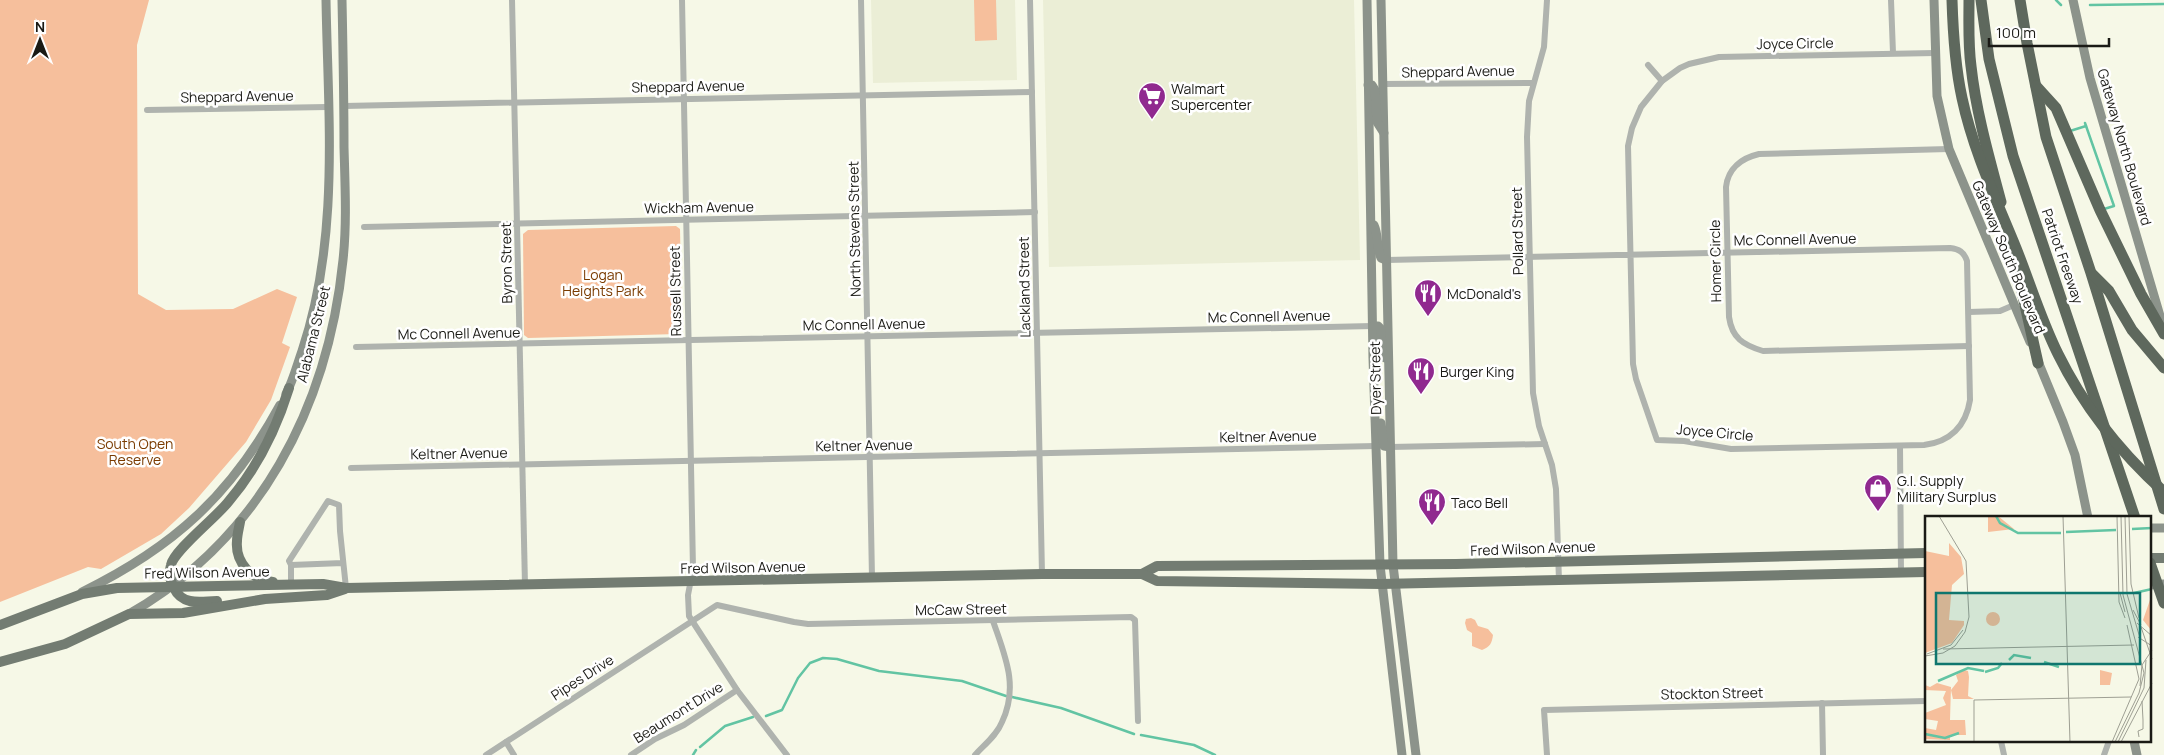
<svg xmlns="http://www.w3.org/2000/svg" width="2164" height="755" font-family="Manrope,sans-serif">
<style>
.built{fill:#ebeed6}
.green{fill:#f6bf9c}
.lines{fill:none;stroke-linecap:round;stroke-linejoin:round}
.stream{stroke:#62c4a3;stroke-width:2.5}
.street{stroke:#afb3ae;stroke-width:6}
.secondary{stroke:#8c938b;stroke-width:9}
.primary{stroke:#737c72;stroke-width:10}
.highway{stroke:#5e685d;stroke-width:11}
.highway-bridge{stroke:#5e685d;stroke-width:11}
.labels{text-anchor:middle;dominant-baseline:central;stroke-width:5;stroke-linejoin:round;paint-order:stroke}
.street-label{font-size:14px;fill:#1a1a15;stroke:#fff}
.poi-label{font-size:14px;fill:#1a1a15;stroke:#fff;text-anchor:start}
.park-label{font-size:14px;fill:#7a3b00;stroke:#fff}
.inset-river{fill:none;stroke:#62c4a3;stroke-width:2.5}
.inset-road{fill:none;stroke:#9e9f93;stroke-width:1}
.view{fill:#0f766e;fill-opacity:0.15;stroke:#0f766e;stroke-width:2.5}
.inset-edge{fill:none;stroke:#1a1a15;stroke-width:2.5}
</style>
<rect width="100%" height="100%" fill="#f6f8e7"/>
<!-- built -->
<g class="built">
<polygon points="871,0 1015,0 1017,80 873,83"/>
<polygon points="1043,0 1354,0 1360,260 1049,267"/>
</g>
<!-- green -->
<g class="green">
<polygon points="0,0 149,0 137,45 138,294 166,310 233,309 277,289 297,297 282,343 290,347 271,400 246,442 189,508 161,534 101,569 88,567 0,602"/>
<polygon points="974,0 996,0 997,40 975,41"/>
<polygon points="676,226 680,229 682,330 678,334 528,338 524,335 523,234 528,230"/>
<path d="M 1471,618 L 1475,620 L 1478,626 L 1488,629 L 1493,635 C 1492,643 1490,647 1482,650 L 1472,646 L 1472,633 L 1467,630 L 1465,623 L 1466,619 Z"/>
</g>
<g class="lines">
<!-- stream -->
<g class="stream">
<polyline points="2056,0 2061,5"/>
<polyline points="2090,5 2164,4"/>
<polyline points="2085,123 2114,206 2104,209"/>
<polyline points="2070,131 2086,126"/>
<polyline points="1012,697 1061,708 1134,734"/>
<polyline points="766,716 782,710 798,678 810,663 823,658 837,659 879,671 962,681 1006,696"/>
<polyline points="1141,735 1194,745 1215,755"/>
<polyline points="700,747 725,726 753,717"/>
<polyline points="693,755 696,750"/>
</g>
<!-- street -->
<g class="street">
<polyline points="512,0 525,585"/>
<polyline points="682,0 693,569 688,595 689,616 737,690 787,755"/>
<polyline points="861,0 872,578"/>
<polyline points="1030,0 1042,574"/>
<polyline points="1547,0 1544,47 1529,101 1527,137 1533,393 1539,426 1552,465 1556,489 1559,581"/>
<polyline points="1891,0 1893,53"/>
<polyline points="1648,65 1662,81"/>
<polyline points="1383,84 1533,83"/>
<polyline points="344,106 1032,92"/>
<polyline points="147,110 327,107"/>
<path d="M 1949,149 L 1759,154 C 1742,158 1728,168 1726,187 L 1729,317 C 1732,338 1743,345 1763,351 L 1969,346"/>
<polyline points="364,227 1035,212"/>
<path d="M 1386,260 C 1574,256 1762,252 1950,248 C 1959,249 1964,252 1967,261 L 1970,400 C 1966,426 1950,442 1924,445 L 1731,449 L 1684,441 L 1657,440 L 1636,379 L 1633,364 L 1628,146 L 1632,128 L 1641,107 L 1662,81 L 1680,68 L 1689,64 L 1719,57 L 1935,53"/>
<polyline points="1969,312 2000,311 2014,305"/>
<polyline points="356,347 1373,326"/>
<polyline points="1900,446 1901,573"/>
<polyline points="1390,447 1545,444"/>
<polyline points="351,468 1376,446"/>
<polyline points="343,563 291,565 289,561 328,501 339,505 340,531 346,588"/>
<polyline points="291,585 291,565"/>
<polyline points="1822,703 1823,755"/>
<polyline points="2001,741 2004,755"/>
<polyline points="506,742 514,755"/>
<polyline points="486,755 717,605 794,622 808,624 1131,617 1135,620 1138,721"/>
<polyline points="631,755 655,739 684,725 737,690"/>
<path d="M 975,755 C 984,745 997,735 1002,722 C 1019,686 1005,656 993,621"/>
<polyline points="1547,755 1544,710 1926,701"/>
<polyline points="2104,755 2109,741"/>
</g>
<!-- secondary -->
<g class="secondary">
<polyline points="1367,0 1373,358 1380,565 1402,755"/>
<polyline points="1381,0 1393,565 1416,755"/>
<polyline points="1934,0 1937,96 1949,149 2030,342"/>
<polyline points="2073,0 2090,78 2163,326"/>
<polyline points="1368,85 1372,85 1375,90 1377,122 1384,133"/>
<path d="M 1374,225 C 1379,236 1376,247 1381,258 L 1386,260"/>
<polyline points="1373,326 1378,326 1381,329 1382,349 1385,358"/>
<polyline points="2037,359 2063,422 2075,455 2088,518"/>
<path d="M 286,394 C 293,381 297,365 302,351 C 340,238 328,117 326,0"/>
<polyline points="1381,423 1384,446 1390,447"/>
<polyline points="2150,528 2164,528"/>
<polyline points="2150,585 2164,584"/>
<path d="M 82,592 C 174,547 231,495 280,405"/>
<path d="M 129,614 C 260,539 328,407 343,260 C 347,223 345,185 344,147 C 344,98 343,49 342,0"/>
<polyline points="2134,741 2137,755"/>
</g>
<!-- primary -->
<g class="primary">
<path d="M 240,522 C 239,528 237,535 237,541 C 235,563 252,580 273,582"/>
<polyline points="2150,558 2164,558"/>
<polyline points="1142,574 1157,566 1456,564 1926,553"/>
<path d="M 217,601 C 208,601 199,603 190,601 C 175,598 167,579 171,565 C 174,550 217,517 229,501 C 258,467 276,430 289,388"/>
<polyline points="0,625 82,594 117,588 323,584 346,588 1042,574 1142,574 1157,581 1381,584 1926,572"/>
<polyline points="0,662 65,644 129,614 183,613 265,599 327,595 345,589"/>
</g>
<!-- highway -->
<g class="highway">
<path d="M 1969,0 C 1969,22 1968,44 1971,66 C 1976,112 1989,157 2001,202"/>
<polyline points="1981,0 1989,59 2013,156 2135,518"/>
<polyline points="2020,0 2027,43 2046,137 2091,273 2164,509"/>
<polyline points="2036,86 2056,108 2100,210 2141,294 2164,334"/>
<polyline points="2012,247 2038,363"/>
<polyline points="2092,274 2109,291 2132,330 2164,368"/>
</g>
<!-- highway-bridge -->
<g class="highway-bridge">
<path d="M 1952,0 C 1953,33 1955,66 1962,98 C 1973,150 1996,199 2016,248 C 2030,283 2041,320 2058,354 C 2084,407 2120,452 2164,492"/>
<polyline points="2150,563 2164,603"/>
</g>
</g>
<!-- icons -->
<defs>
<g id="supermarket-pin" transform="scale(1.4375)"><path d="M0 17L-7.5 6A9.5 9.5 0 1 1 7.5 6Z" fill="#90298f" stroke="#fff"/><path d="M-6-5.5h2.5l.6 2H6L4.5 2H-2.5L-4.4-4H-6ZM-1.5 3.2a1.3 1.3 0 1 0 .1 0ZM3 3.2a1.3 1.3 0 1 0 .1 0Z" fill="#fff"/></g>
<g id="restaurant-pin" transform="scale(1.4375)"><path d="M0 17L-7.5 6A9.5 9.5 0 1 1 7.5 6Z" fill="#90298f" stroke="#fff"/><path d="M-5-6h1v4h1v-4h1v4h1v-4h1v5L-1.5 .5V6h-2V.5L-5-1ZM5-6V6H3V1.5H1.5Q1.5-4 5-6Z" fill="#fff"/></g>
<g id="shop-pin" transform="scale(1.4375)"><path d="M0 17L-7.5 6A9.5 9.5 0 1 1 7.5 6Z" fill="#90298f" stroke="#fff"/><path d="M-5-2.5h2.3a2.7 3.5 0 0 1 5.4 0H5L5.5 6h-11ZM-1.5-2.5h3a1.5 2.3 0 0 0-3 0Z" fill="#fff"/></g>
</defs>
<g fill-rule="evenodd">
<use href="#supermarket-pin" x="1152" y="96"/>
<use href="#restaurant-pin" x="1428" y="293"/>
<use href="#restaurant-pin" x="1421" y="371"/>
<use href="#shop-pin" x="1878" y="488"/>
<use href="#restaurant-pin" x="1432" y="502"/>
</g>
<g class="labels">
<!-- street labels -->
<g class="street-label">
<text transform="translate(1795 43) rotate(-1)">Joyce Circle</text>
<text transform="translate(1458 71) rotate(-1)">Sheppard Avenue</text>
<text transform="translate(688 86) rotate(-1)">Sheppard Avenue</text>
<text transform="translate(237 96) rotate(-1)">Sheppard Avenue</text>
<text transform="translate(2125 147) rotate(74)">Gateway North Boulevard</text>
<text transform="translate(699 207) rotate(-1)">Wickham Avenue</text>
<text transform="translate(854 229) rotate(-91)">North Stevens Street</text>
<text transform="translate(1517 231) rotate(-91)">Pollard Street</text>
<text transform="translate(1795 239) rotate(-1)">Mc Connell Avenue</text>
<text transform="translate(2063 256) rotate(71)">Patriot Freeway</text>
<text transform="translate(2009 257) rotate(67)">Gateway South Boulevard</text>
<text transform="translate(1715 261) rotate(-91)">Homer Circle</text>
<text transform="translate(506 263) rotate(-91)">Byron Street</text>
<text transform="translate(1024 287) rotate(-91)">Lackland Street</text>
<text transform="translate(675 291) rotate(-91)">Russell Street</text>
<text transform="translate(1269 316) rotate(-1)">Mc Connell Avenue</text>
<text transform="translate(864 324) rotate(-1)">Mc Connell Avenue</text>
<text transform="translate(459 333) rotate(-1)">Mc Connell Avenue</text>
<text transform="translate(313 334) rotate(-76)">Alabama Street</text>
<text transform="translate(1375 378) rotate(-91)">Dyer Street</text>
<text transform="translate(1715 432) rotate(5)">Joyce Circle</text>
<text transform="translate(1268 436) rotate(-1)">Keltner Avenue</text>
<text transform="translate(864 445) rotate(-1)">Keltner Avenue</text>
<text transform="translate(459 453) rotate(-1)">Keltner Avenue</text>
<text transform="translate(1533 548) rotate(-2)">Fred Wilson Avenue</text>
<text transform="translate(743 567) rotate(-1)">Fred Wilson Avenue</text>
<text transform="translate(207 572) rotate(-1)">Fred Wilson Avenue</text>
<text transform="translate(961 609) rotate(-1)">McCaw Street</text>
<text transform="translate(582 677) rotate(-33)">Pipes Drive</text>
<text transform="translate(1712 693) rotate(-1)">Stockton Street</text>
<text transform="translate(678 712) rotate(-32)">Beaumont Drive</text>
</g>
<!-- poi labels -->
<g class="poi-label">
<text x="1171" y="88">Walmart<tspan x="1171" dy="16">Supercenter</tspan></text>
<text x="1447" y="293">McDonald's</text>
<text x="1440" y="371">Burger King</text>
<text x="1897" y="480">G.I. Supply<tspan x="1897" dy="16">Military Surplus</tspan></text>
<text x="1451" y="502">Taco Bell</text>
</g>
<!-- park labels -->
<g class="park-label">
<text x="603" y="274">Logan<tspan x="603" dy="16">Heights Park</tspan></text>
<text x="135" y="443">South Open<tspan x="135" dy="16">Reserve</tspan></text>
</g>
</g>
<!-- overview -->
<g transform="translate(1925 516)">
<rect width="226" height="226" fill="#f6f8e7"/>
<path d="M 63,0 L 73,0 L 89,13 L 63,16 ZM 24,27 L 36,41 L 39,58 L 27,69 L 24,104 L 39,105 L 39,109 L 27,127 L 0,137 L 0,35 L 24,40 ZM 226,81 L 226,114 L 218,104 ZM61 103a7 7 0 1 1 14 0a7 7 0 1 1-14 0ZM 39,154 L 43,155 L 44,161 L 43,180 L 49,183 L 28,183 L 26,174 L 33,165 L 31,159 ZM 175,154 L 187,157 L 185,169 L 175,169 ZM 12,167 L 26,171 L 25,204 L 40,204 L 41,219 L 25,219 L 25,224 L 0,223 L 0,212 L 11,214 L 13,205 L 0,203 L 0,197 L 21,189 L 18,182 L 21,175 L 0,174 L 0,169 L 5,171 Z" fill="#f6bf9c"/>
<path class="inset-river" d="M 71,0 L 75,7 L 93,17 L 136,17M 207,13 L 227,12M 141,16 L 191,14M 209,77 L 227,73M 84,144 L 89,139 L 106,142M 119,146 L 134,151M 60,156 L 73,152 L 77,147M 13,165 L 43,152 L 59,155M 0,218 L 20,222 L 34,217"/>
<path class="inset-road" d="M 138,0 L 145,226M 192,0 L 194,86 L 200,102M 200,0 L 202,78 L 215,122M 204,0 L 206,68 L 214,102M 195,77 L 200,96M 208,94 L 216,109M 212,107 L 227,120M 216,111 L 227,143M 213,121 L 227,130M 18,133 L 209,129M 2,138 L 26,129 L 38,114M 0,140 L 18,137 L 30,130 L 40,116 L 44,101 L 41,45 L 14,0M 215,170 L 217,149 L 227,134M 217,185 L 218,204M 214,221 L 213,215 L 218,213 L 218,204M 49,226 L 49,184 L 206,181M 187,226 L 214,163 L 202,109M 190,226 L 214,177 L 219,157 L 198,79 L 196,0M 193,226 L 219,172 L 221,144M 196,226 L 227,167"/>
<path class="view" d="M 11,77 L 215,77 L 215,148 L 11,148 Z"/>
<rect width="226" height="226" class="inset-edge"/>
</g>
<!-- north arrow -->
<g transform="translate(40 40)" stroke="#ffffff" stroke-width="4" paint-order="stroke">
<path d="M0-4L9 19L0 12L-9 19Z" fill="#1a1a15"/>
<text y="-8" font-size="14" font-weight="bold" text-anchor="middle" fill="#1a1a15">N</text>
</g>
<!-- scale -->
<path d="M1989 38v8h120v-8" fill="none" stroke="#1a1a15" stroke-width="2.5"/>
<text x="1996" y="38" font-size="15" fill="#1a1a15" stroke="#ffffff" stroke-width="4" paint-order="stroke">100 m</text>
</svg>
